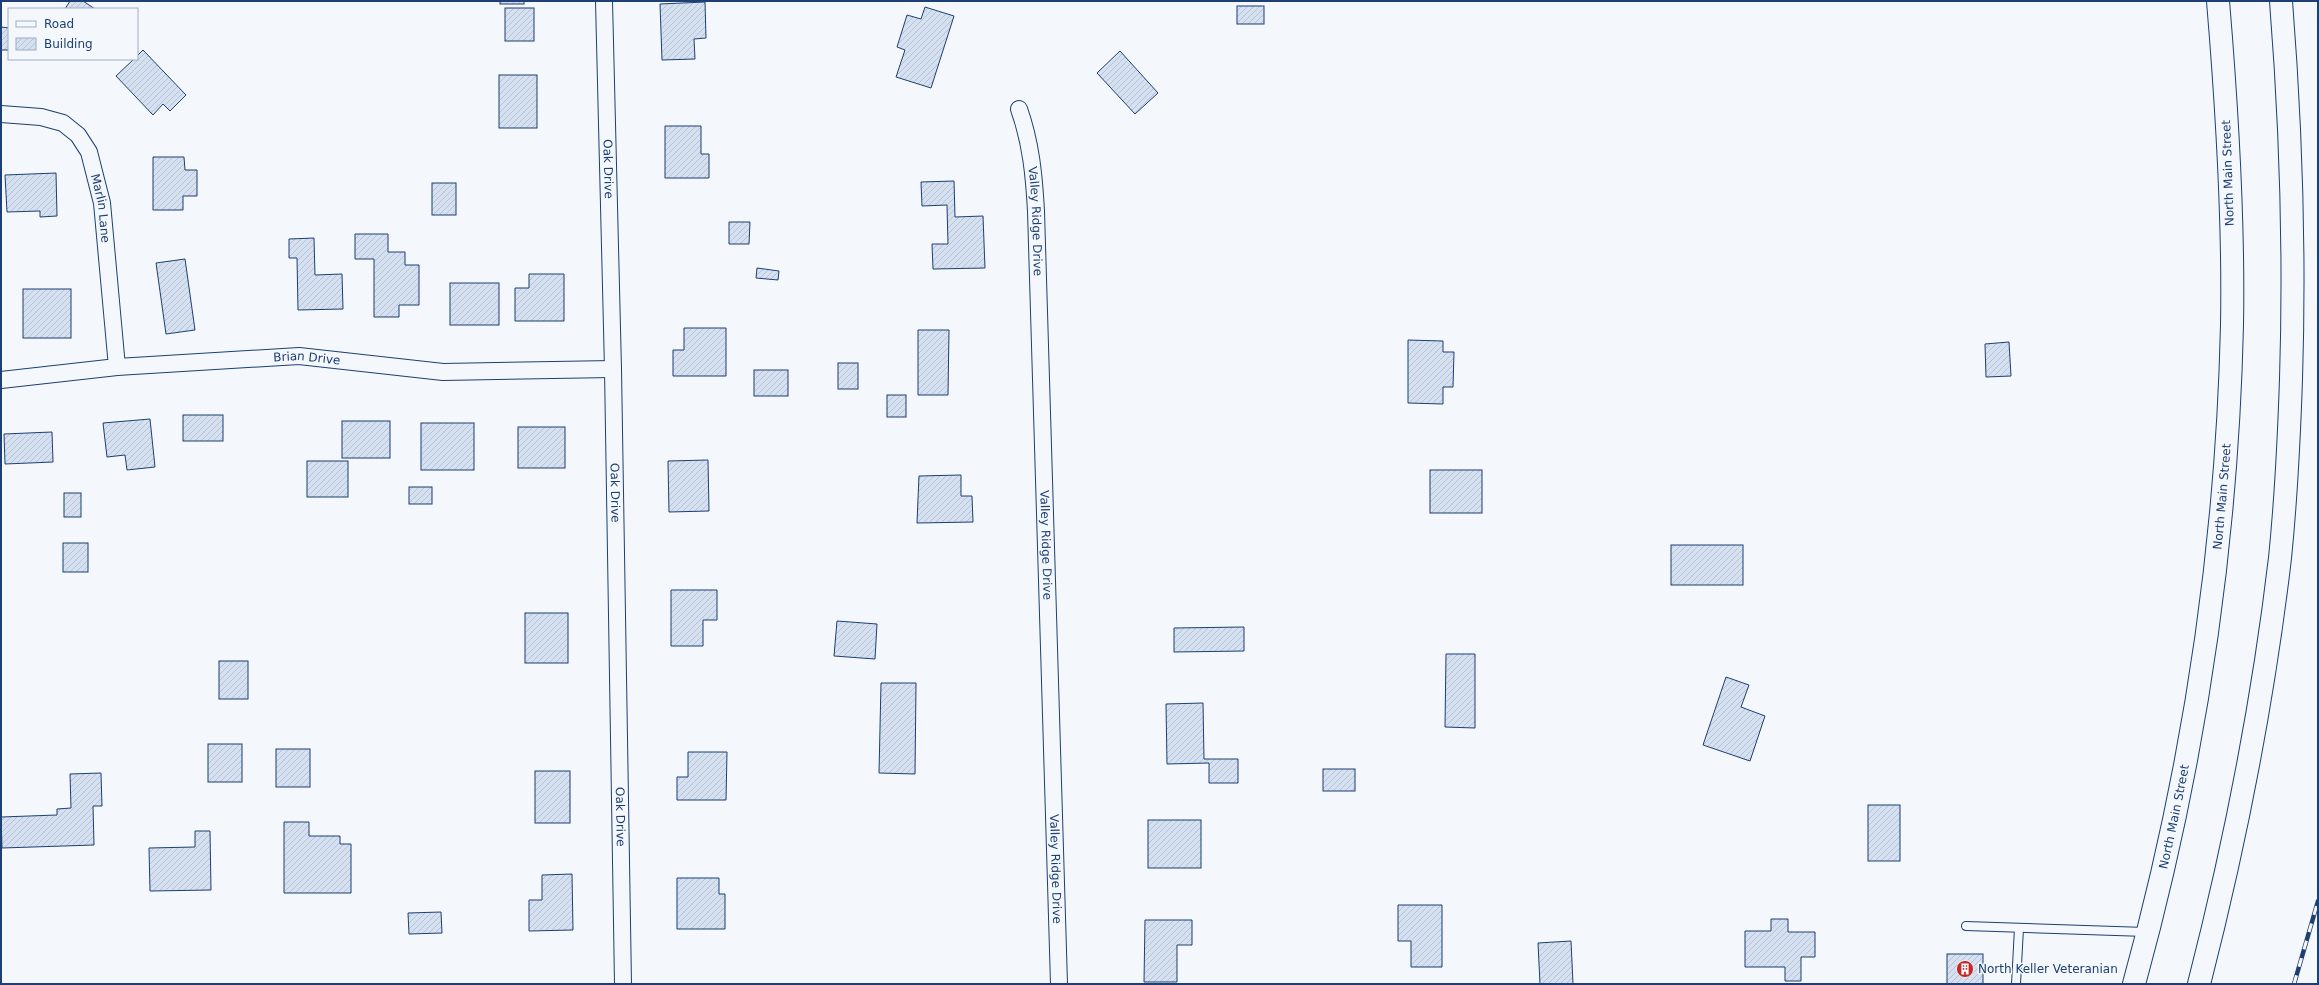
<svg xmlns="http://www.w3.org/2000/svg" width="2319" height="985" font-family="'DejaVu Sans',sans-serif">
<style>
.building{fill:url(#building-hatch);stroke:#1d3f73}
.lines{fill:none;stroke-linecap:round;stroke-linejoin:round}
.lane-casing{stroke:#1d3f73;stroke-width:10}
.street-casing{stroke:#1d3f73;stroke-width:18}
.primary-casing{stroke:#1d3f73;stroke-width:24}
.lane{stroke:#f4f7fb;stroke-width:8}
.street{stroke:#f4f7fb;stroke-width:16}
.primary{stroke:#f4f7fb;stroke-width:22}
.rail-casing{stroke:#1d3f73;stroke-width:4.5}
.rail{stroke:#f4f7fb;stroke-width:3;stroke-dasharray:9;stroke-linecap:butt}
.labels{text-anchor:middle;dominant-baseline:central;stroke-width:3;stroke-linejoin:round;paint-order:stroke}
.street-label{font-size:12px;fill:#1d3f73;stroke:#f4f7fb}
.poi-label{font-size:12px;fill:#1d3f73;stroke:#f4f7fb;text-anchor:start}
</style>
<defs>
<pattern id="building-hatch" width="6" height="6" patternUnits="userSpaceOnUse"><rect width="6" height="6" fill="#d5e0f0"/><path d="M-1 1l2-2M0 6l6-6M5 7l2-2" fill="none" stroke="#b6c1d1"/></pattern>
</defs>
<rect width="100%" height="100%" fill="#f4f7fb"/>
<!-- building -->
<g class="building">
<polygon points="70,1 83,1 95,9 65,9"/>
<rect x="500" y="1" width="24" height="3"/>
<polygon points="705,2 706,38 694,39 695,59 662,60 660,4"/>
<rect x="1237" y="6" width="27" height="18"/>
<polygon points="925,7 954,16 931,88 896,77 905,50 897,47 907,15 921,19"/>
<rect x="505" y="8" width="29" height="33"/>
<polygon points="1,27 9,28 9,50 1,50 1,67"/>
<polygon points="143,50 186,95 170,111 163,104 153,115 116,76 134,59 137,59 137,56"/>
<polygon points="1120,51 1158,93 1135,114 1097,73"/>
<rect x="499" y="75" width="38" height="53"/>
<polygon points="665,126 701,126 701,154 709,154 709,178 665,178"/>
<polygon points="153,157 184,157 185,170 197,170 197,196 183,196 183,210 153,210"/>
<polygon points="56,173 57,216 40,217 40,211 7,212 5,175"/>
<polygon points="954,181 955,217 983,216 985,268 933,269 932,244 948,244 947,205 922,206 921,182"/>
<rect x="432" y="183" width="24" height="32"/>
<polygon points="729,222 750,222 749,244 729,244"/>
<polygon points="355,234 388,234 388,252 405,252 405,265 419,265 419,305 399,305 399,317 374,317 374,259 355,259"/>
<polygon points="314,238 315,275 342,274 343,309 298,310 297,258 289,258 289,239"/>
<polygon points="185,259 195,330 166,334 156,263"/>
<polygon points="757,268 779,271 778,280 756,278"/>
<polygon points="529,274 564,274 564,321 515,321 515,288 529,288"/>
<rect x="450" y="283" width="49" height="42"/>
<rect x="23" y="289" width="48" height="49"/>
<polygon points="684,328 726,328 726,376 673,376 673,350 684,350"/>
<polygon points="918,330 949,330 948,395 918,395"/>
<polygon points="1408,340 1443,341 1443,352 1454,352 1453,387 1443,387 1443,404 1408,403"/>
<polygon points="2009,342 2011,376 1986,377 1985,344"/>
<rect x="838" y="363" width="20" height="26"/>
<rect x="754" y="370" width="34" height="26"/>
<rect x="887" y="395" width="19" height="22"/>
<rect x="183" y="415" width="40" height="26"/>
<polygon points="150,419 155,467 127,470 125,455 107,457 103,423"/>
<rect x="342" y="421" width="48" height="37"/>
<rect x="421" y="423" width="53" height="47"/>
<rect x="518" y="427" width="47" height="41"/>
<polygon points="52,432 53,462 5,464 4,434"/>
<polygon points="708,460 709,511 669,512 668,461"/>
<rect x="307" y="461" width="41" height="36"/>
<rect x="1430" y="470" width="52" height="43"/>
<polygon points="961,475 961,496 972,496 973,522 917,523 919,476"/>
<rect x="409" y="487" width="23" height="17"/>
<rect x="64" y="493" width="17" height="24"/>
<rect x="63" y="543" width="25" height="29"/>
<rect x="1671" y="545" width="72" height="40"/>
<polygon points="671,590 717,590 717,620 703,620 703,646 671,646"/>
<rect x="525" y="613" width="43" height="50"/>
<polygon points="837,621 877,624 875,659 834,656"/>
<polygon points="1244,627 1244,651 1174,652 1174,628"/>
<polygon points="1446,654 1475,654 1475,728 1445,727"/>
<rect x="219" y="661" width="29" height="38"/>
<polygon points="1726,677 1749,685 1741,707 1765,716 1750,761 1703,745"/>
<polygon points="881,683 916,683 915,774 879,773"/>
<polygon points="1203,703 1204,759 1238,759 1238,783 1209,783 1209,763 1167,764 1166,704"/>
<rect x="208" y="744" width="34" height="38"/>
<rect x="276" y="749" width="34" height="38"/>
<polygon points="688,752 727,752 726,800 677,800 677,777 688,777"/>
<rect x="1323" y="769" width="32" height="22"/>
<rect x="535" y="771" width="35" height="52"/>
<polygon points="101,773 102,806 93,806 94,845 2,848 1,817 57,815 57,809 71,808 70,774"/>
<rect x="1868" y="805" width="32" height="56"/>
<rect x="1148" y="820" width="53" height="48"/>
<polygon points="284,822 309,822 309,836 340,836 340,844 351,844 351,893 284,893"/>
<polygon points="195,831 210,831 211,890 150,891 149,848 195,847"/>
<polygon points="572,874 573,930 529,931 529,900 542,900 542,875"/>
<polygon points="677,878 719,878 719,894 725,894 725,929 677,929"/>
<polygon points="1398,905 1442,905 1442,967 1411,967 1411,941 1398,941"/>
<polygon points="441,912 442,933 409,934 408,913"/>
<polygon points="1771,919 1788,919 1788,932 1815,932 1815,957 1801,957 1801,981 1785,981 1785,967 1745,967 1745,931 1771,931"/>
<polygon points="1145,920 1192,920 1192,945 1177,945 1177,982 1144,982"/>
<polygon points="1571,941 1573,984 1540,984 1538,943"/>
<rect x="1947" y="954" width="36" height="30"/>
</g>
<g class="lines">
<!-- lane casing -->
<g class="lane-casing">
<g id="lane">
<polyline points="1966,926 2146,932"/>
<polyline points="2016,984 2019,928"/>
</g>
</g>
<!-- street casing -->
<g class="street-casing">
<g id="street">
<path id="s1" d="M 604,1 L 613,369 L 623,984"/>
<path id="s2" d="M 1019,109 C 1031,143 1034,175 1036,211 L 1059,984"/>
<path id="s3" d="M 1,114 L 41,117 L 63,123 L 78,135 L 89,152 L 102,203 L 117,367"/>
<path id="s4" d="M 1,380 L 117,367 L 299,356 L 443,372 L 613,369"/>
</g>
</g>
<!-- primary casing -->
<g class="primary-casing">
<g id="primary">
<path id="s5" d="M 2134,984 C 2193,770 2227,547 2232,325 C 2234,217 2227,108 2218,1"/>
<path d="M 2199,984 C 2235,844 2263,702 2280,558 C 2286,499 2289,439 2291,379 C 2295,253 2291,127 2281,1"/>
</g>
</g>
<!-- lane -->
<use href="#lane" class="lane"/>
<!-- street -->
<use href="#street" class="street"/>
<!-- primary -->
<use href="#primary" class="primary"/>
<!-- rail casing -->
<g class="rail-casing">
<polyline id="rail" points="2294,984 2318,901"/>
</g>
<!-- rail -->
<use href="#rail" class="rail"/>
</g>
<!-- icons -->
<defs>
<g id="building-disc" transform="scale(0.9)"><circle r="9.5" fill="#c62828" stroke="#f4f7fb"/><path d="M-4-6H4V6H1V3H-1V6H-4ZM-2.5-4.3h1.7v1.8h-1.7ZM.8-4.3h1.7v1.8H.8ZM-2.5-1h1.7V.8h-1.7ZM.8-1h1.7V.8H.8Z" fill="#fff"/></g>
</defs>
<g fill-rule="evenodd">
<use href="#building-disc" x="1965" y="969"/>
</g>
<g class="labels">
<!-- street labels -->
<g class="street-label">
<text stroke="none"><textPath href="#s1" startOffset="168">Oak Drive</textPath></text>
<text transform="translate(2228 173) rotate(-92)">North Main Street</text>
<text stroke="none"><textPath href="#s3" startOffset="160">Marlin Lane</textPath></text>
<text stroke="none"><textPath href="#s2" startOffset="114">Valley Ridge Drive</textPath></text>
<text stroke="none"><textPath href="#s4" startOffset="307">Brian Drive</textPath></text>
<text stroke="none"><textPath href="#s1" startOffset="492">Oak Drive</textPath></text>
<text stroke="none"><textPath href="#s5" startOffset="496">North Main Street</textPath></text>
<text stroke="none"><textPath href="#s2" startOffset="438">Valley Ridge Drive</textPath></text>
<text stroke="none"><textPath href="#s1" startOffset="816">Oak Drive</textPath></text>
<text stroke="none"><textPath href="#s5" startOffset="172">North Main Street</textPath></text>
<text stroke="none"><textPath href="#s2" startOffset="762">Valley Ridge Drive</textPath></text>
</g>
<!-- poi labels -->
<g class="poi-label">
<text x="1978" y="969">North Keller Veteranian</text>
</g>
</g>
<!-- border -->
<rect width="2319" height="985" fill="none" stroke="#1d3f73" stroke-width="4"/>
<!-- legend -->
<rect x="8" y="8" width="130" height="52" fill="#f4f7fb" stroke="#9eadc5"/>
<rect x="16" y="21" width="20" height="6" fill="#f4f7fb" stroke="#9eadc5"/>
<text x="44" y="28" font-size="12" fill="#1d3f73">Road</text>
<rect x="16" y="38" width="20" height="12" fill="url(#building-hatch)" stroke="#9eadc5"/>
<text x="44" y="48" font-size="12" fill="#1d3f73">Building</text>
</svg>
